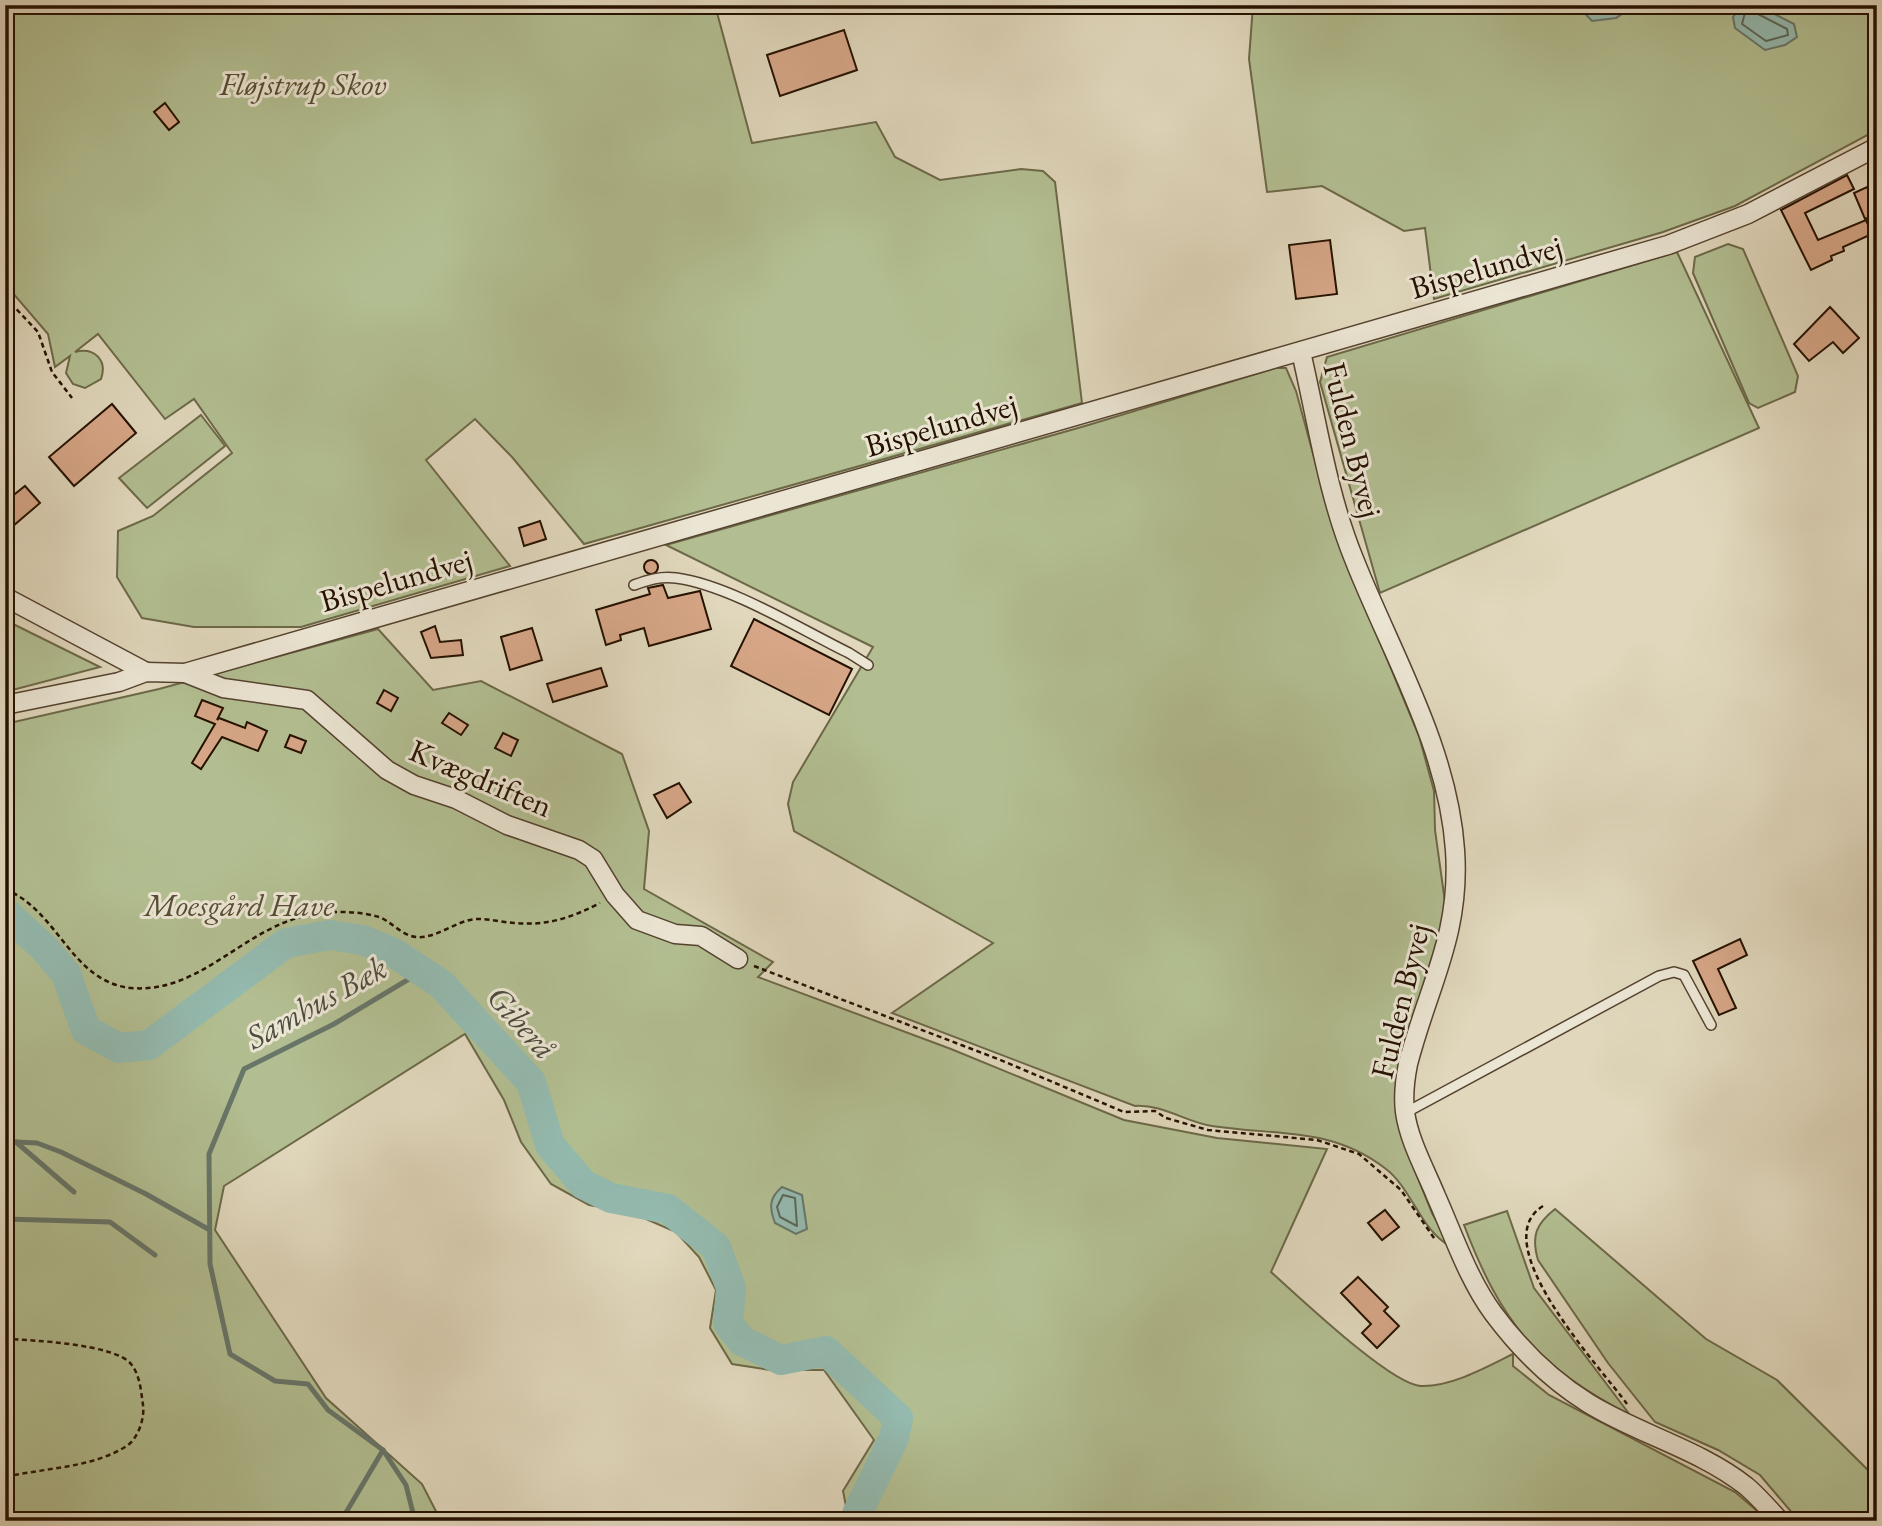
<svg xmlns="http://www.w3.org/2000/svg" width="1882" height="1526" font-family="'EB Garamond',serif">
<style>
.green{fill:#b2be91;stroke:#6c6848;stroke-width:2}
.water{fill:#94baaf;stroke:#687669;stroke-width:2}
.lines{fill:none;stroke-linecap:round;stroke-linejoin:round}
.shore{stroke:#5c6658;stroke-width:2}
.stream{stroke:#687669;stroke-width:5}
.river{stroke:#94baaf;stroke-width:30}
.building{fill:#d6a687;stroke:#251100;stroke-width:2}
.lane-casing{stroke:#54422f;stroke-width:12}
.street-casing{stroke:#54422f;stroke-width:21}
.path{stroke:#251100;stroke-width:2.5;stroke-dasharray:5 3.5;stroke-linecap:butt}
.lane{stroke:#ebe5d3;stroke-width:9}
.street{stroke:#ebe5d3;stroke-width:18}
.labels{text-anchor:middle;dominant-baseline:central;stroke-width:6;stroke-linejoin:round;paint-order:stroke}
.park-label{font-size:32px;font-style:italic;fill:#564e33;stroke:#ebe5d3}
.street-label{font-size:32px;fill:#251100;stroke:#ebe5d3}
.water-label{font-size:33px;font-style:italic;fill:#4c4c3d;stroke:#ebe5d3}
</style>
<rect width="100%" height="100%" fill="#e0d7bc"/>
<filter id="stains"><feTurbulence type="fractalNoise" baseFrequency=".00286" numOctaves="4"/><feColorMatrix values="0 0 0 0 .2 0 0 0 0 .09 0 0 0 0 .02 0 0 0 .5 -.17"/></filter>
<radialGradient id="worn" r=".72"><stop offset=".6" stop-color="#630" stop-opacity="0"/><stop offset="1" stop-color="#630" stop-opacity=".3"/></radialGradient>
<!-- green -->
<g class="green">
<path d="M 5,5 L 715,5 L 752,143 L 876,122 L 895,157 L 940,180 L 1021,169 L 1043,171 L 1055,182 L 1082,403 L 584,544 L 512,457 L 475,419 L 426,460 L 510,566 L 301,627 L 194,627 L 142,618 L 117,577 L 118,531 L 153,516 L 232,453 L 194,399 L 165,419 L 98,334 L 75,352 C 93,347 108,359 101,379 L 85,388 L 73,384 L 66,373 L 70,356 L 55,367 L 48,334 L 5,284 Z"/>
<polygon points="1253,5 1577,5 1579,10 1616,18 1634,5 1877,5 1877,130 1735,206 1663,232 1434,299 1425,228 1404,231 1322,186 1267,192 1249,59"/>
<polygon points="1728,244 1743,249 1798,376 1795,392 1758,408 1749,403 1693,273 1695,257"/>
<polygon points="1677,252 1759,428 1380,593 1320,382 1327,357"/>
<path d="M 1276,368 L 1286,368 L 1296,391 L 1334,531 L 1419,736 L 1434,791 L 1435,830 L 1445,902 L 1440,941 L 1396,1099 L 1402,1138 L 1432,1213 L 1450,1246 C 1421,1231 1412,1189 1386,1169 C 1331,1126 1276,1136 1212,1126 C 1186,1122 1162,1104 1135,1106 L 892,1013 L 993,943 L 794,831 L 788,804 L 793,782 L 873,647 L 666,545 L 1085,426 Z"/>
<polygon points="201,415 225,446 147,508 119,478"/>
<polygon points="5,620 100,667 5,692"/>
<path d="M 378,629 L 433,690 L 481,681 L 622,754 L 649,831 L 644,889 L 773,962 L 758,977 L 951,1049 L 1124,1120 L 1217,1138 L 1327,1149 L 1271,1272 C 1297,1295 1391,1385 1421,1386 C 1451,1387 1487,1367 1513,1354 L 1513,1366 L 1549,1395 L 1735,1492 L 1769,1521 L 849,1521 L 843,1491 L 874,1440 L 824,1370 L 770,1370 L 732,1364 L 710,1328 L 716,1290 L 699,1257 L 676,1232 L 630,1212 L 589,1205 L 551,1184 L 521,1142 L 504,1100 L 465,1034 L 224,1186 L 215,1230 L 326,1398 L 422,1484 L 441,1521 L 5,1521 L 5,724 L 159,689 Z"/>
<path d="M 1555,1209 L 1706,1339 L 1777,1380 L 1877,1479 L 1877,1521 L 1799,1521 L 1760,1475 L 1718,1450 L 1655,1422 L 1608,1363 L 1538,1260 C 1531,1236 1536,1224 1555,1209 Z"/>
<path d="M 1507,1211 L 1534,1288 L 1630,1415 C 1536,1366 1501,1322 1464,1225 Z"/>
</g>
<!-- water -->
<g class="water">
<polygon points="1577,5 1634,5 1616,18 1592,21"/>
<polygon points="1757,5 1794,24 1797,37 1785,45 1765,50 1735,28 1733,17 1741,7"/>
<path d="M 782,1187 L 802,1195 L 807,1229 L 796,1234 L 775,1223 C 769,1207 769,1198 782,1187 Z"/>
</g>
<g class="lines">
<!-- shore -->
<g class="shore">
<polyline points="1747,5 1742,24 1766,41 1788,35 1787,29 1758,14 1755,5"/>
<polygon points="783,1195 795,1198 797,1226 780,1217 777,1207"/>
</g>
<!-- stream -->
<g class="stream">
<polyline points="16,1142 74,1192"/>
<polyline points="5,1146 16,1142 37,1143 61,1152 146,1194 208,1229"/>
<polyline points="5,1219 110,1222 155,1255"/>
<polyline points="341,1521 383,1450"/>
<polyline points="415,1521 406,1485 383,1450 328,1410 308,1384 275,1381 230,1354 210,1264 209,1154 244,1069 334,1024 424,970"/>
</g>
<!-- river -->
<polyline class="river" points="5,912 45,949 66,974 86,1030 119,1048 149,1045 286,943 330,935 362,940 394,953 441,984 531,1082 550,1145 583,1184 611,1198 668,1209 716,1247 731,1288 728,1323 742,1341 781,1360 826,1351 898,1418 894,1438 857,1514 859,1521"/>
</g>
<!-- building -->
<g class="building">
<polygon points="844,30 857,70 780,96 767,55"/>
<polygon points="165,103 179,122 169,130 154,112"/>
<polygon points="1847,175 1854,189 1805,213 1818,240 1866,220 1872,234 1843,247 1844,251 1831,256 1832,260 1811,270 1781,210"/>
<polygon points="1867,187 1877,214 1865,219 1854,193"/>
<polygon points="1330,240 1337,294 1296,299 1289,245"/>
<polygon points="1830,307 1859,338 1843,353 1833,342 1809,361 1794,344"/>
<polygon points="112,404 136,433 74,486 49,457"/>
<polygon points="25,486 40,503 13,526 5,517 5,502"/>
<polygon points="540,521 546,539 524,546 519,528"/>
<circle cx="651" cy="567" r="7"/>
<polygon points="663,585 668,598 700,591 711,629 649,646 644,628 620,635 621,640 606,645 596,610 650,594 648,588"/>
<polygon points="754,619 852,669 829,715 731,666"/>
<polygon points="435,626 440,642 461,640 463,655 431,658 421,632"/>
<polygon points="532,628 542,660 510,670 501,637"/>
<polygon points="601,668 607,686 553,702 547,684"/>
<polygon points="384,690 398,698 391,711 377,703"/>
<polygon points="202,700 223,708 217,720 219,718 245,728 247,722 267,731 258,751 222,737 201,769 192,763 215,724 195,716"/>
<polygon points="449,713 468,725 461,735 442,723"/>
<polygon points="503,733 518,740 511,756 495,748"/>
<polygon points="290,735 306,741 301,753 285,747"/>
<polygon points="679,783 691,802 667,818 654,795"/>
<polygon points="1740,939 1747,955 1718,969 1736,1008 1719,1015 1693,961"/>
<polygon points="1385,1210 1399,1227 1382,1240 1368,1223"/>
<polygon points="1358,1277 1388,1307 1384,1311 1399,1326 1377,1348 1362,1333 1371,1324 1341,1293"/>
</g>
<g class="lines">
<!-- lane casing -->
<g class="lane-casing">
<g id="lane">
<path d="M 634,585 C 648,580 660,576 676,578 C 729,585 800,629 849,653 L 868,665"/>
<polyline points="1405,1113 1659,976 1674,972 1684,975 1711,1025"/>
</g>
</g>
<!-- street casing -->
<g class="street-casing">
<g id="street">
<path d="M 1301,352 C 1317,420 1327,493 1354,559 C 1391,653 1448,747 1455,850 C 1461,935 1428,986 1408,1064 C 1405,1079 1403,1096 1405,1112 C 1409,1141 1425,1169 1436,1196 C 1453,1234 1468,1279 1493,1313 C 1519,1348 1551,1380 1588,1403 C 1638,1434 1699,1449 1746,1486 C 1758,1496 1769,1509 1780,1521"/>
<polyline points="5,597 146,672"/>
<polyline points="185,673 223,688 307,700 387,770 414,785 456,799 507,825 579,850 593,859 615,895 637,920 675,934 701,936 738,959"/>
<polyline points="5,705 119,682 146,672 185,673 1668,245 1748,214 1877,147"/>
</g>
</g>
<!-- path -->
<g class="path">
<polyline points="5,297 38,332 52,372 72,398"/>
<path d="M 5,889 C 59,911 71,982 131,988 C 199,994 242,930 305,916 C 328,911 356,910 379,917 C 392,922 401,935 416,937 C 437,939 456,920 477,919 C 489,919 502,922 514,923 C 547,926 571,918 600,903"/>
<polyline points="754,966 998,1059 1124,1112 1155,1111 1166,1118 1208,1130 1317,1140 1359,1154 1401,1190 1436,1241"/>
<path d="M 1543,1206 C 1483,1243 1602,1369 1627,1404"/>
<path d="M 5,1339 C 31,1340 115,1344 131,1364 C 140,1375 141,1391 143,1405 C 145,1418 138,1440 125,1447 C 91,1468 44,1468 5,1477"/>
</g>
<!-- lane -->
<use href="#lane" class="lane"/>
<!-- street -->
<use href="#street" class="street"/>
</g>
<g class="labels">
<!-- park labels -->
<g class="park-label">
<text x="303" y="84">Fløjstrup Skov</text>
<text x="239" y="905">Moesgård Have</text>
</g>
<!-- street labels -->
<g class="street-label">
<text transform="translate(1486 267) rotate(-16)">Bispelundvej</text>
<text transform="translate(941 425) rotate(-16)">Bispelundvej</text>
<text transform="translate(1353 440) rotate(76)">Fulden Byvej</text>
<text transform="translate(396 580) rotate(-16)">Bispelundvej</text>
<text transform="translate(481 778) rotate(23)">Kvægdriften</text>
<text transform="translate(1400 1001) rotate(-76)">Fulden Byvej</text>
</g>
<!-- water labels -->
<g class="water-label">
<text transform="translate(316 1002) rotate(-29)">Samhus Bæk</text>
<text transform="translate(522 1022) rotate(48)">Giberå</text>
</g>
</g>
<!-- margin -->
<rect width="1882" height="1526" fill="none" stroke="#e0d7bc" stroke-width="28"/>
<rect x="7" y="7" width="1868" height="1512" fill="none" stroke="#251100" stroke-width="3.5"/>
<rect x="14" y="14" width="1854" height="1498" fill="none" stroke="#251100" stroke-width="2"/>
<rect width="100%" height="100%" filter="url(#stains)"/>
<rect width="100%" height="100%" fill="url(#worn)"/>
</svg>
